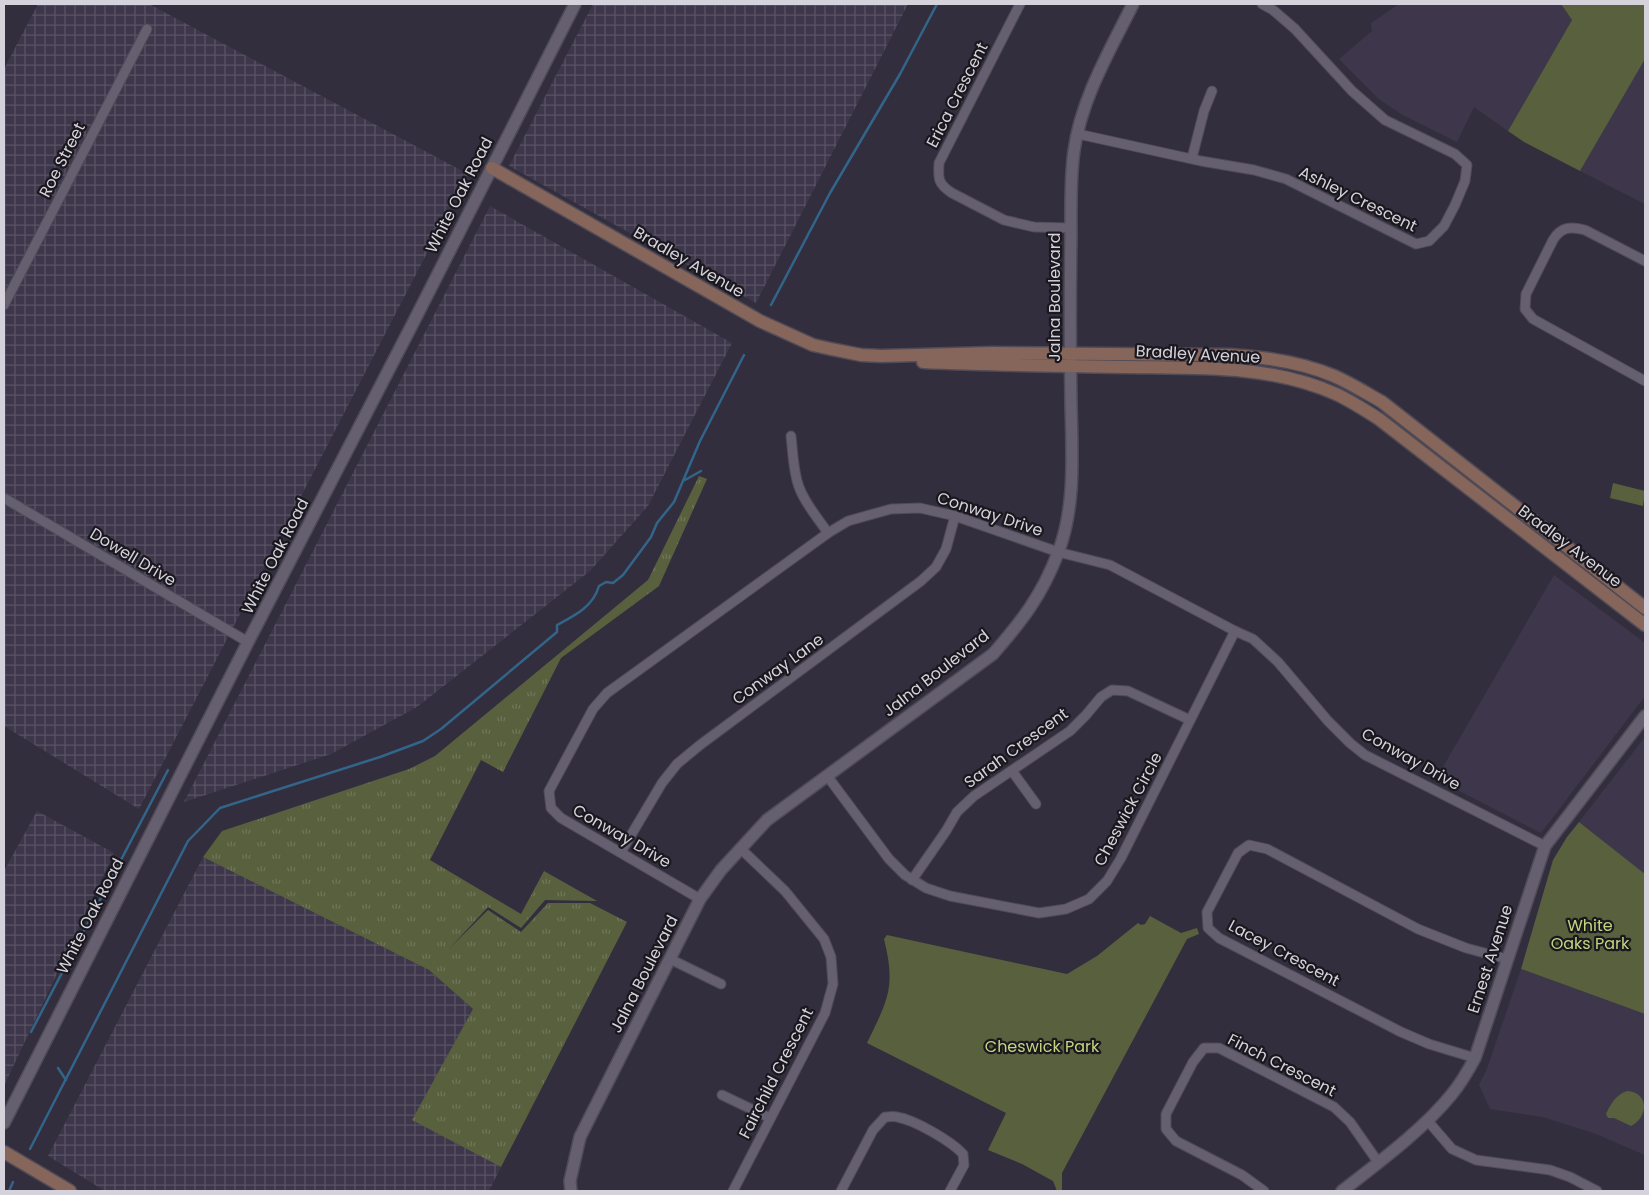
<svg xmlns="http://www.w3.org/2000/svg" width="1649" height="1195" font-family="Poppins,sans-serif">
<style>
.built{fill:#3e374b}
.industrial{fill:url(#industrial-grid)}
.grass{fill:url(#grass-tufts)}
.green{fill:#59603e}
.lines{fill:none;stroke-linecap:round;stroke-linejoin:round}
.stream{stroke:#326589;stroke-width:2.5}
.minor-casing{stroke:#4f4b57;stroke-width:11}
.tertiary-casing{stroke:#4f4b57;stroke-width:14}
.secondary-casing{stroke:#4f4b57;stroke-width:15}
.minor{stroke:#655f70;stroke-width:9}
.tertiary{stroke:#655f70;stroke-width:11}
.secondary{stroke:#86655a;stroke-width:12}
.labels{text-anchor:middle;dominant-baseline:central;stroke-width:4.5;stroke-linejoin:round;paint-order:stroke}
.street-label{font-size:16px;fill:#d5d2db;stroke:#1a181e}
.park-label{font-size:16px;fill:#c2d47f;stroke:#1a181e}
</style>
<defs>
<pattern id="industrial-grid" width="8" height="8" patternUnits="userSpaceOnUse" patternTransform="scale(1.25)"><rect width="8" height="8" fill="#3e374b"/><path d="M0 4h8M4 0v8" fill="none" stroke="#595364"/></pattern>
<pattern id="grass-tufts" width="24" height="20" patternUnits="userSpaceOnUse" patternTransform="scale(1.25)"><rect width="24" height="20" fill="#59603e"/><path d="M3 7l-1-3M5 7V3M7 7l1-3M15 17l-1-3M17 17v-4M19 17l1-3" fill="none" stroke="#707659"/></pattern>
</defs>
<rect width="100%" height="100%" fill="#332e3d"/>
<!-- built -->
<g class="built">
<polygon points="1399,4 1561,4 1572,20 1508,131 1474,107 1457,142 1401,114 1379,99 1339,59 1372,31 1371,23"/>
<polygon points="1645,59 1645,204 1580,171"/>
<polygon points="1554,575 1645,643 1645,696 1541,833 1436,779"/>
<polygon points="1645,737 1645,874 1579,822"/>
<polygon points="1521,969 1645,1014 1645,1155 1596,1134 1543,1117 1490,1109 1479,1085 1487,1069"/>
</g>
<!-- industrial -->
<g class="industrial">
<polygon points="38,4 149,4 468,174 139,809 4,726 4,69"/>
<polygon points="593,4 908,4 756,303 509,166"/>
<polygon points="490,206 732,343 648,506 590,571 417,707 331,754 184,802"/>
<polygon points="37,811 114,853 4,1086 4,871"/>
<polygon points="203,857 429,970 473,1009 413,1120 501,1167 489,1191 105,1191 48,1156"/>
</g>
<!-- grass -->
<polygon class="grass" points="699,476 707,479 659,586 561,658 503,772 481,760 430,860 521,914 544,871 597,901 545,900 521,928 488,907 449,949 488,910 521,932 548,903 590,903 627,922 501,1167 412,1120 473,1009 429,970 203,857 222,831 409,769 435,756 648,580"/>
<!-- green -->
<g class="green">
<polygon points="1561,4 1645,4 1645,59 1580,171 1524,142 1508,131 1572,20"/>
<polygon points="1613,483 1645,491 1643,506 1610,498"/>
<polygon points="1579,822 1645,874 1645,1014 1521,969 1553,860 1567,837"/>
<path d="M 1150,916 L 1181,933 L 1197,928 L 1199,934 L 1187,939 L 1062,1173 L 1062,1191 L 1057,1191 L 1053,1181 L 1022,1164 L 988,1150 L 1006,1113 L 867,1043 C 888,999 896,988 884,939 L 887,935 L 1067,974 L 1097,956 L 1138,923 L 1141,925 L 1145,924 Z"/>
<path d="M 1627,1091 C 1649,1092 1649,1117 1631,1126 L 1614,1118 L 1608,1118 L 1606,1114 C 1611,1104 1615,1095 1627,1091 Z"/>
</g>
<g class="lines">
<!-- stream -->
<g class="stream">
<polyline points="771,305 830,193 900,74 937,4"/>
<polyline points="685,480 701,471"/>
<polyline points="31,1032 168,770"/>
<polyline points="58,1068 66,1080"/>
<path d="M 30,1149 L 188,841 L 220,808 L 380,757 L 423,741 L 441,729 L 557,632 L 557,625 C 574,616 593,607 599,586 L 606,582 L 613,583 L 623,575 L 651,537 L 657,523 L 674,502 L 700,441 L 744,355"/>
<polyline points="9,1191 13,1182"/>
</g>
<!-- minor casing -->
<g class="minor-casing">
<g id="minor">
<path d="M 1020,4 L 939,163 C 938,179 938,184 952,193 L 1004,220 L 1034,227 L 1071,228"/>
<polyline points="1078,134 1201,161 1254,170 1286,179 1416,244 1429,241 1444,226 1455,205 1465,181 1467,165 1455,154 1385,120 1352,91 1295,29 1273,10 1262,4"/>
<polyline points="1192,158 1204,111 1212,91"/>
<path d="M 1645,261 L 1585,230 C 1570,226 1561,227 1553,240 L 1526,294 L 1525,309 L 1533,319 L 1645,381"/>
<polyline points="4,305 147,29"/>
<path d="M 791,436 C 793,453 793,471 799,487 C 805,504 818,518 828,533"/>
<polyline points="4,498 248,642"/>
<polyline points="1012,771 1036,804"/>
<polyline points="828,777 889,859 905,875 926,888 950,896 1039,913 1066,909 1089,899 1107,881 1121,858 1235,631"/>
<polyline points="621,852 662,783 677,764 700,745 921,581 936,567 946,549 955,516"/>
<polyline points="912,880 946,831 957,812 974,796 1070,731 1086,715 1101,697 1112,690 1128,691 1190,720"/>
<polyline points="700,899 561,818 551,808 549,791 593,709 607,693 828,533 848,521 891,509 920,508 955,516 1058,552 1110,565 1235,631 1253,639 1278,662 1328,721 1350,743 1365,755 1545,846"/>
<polyline points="670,959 721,984"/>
<polyline points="1475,1058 1429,1044 1401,1032 1219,938 1208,928 1207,912 1238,853 1249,845 1267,849 1418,929 1466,948 1507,959"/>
<polyline points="722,1095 770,1118"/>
<polyline points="1427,1120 1452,1149 1476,1160 1550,1170 1570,1177 1597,1191"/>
<polyline points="733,1191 825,1013 833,984 831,957 824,939 785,891 741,849"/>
<path d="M 841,1191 L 873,1130 L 885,1117 C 889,1117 894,1116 897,1117 C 915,1120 951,1141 963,1154 L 964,1165 L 950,1191"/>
<polyline points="1264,1191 1242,1175 1176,1141 1166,1129 1166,1114 1193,1062 1204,1048 1219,1048 1334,1107 1350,1122 1378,1162"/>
</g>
</g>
<!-- tertiary casing -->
<g class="tertiary-casing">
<g id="tertiary">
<polyline points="4,1123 248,642 413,323 575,4"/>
<path d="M 571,1191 L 570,1181 L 580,1137 L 700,899 L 721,870 L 767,820 L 993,654 C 1022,621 1042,595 1058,553 C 1076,506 1072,453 1071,404 C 1070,348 1070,293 1071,237 C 1071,209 1070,179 1074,151 C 1081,99 1110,50 1133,4"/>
<path d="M 1342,1191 C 1378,1163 1424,1129 1452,1094 C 1461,1083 1468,1071 1475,1058 L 1545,846 L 1645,716"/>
</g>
</g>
<!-- secondary casing -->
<g class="secondary-casing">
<g id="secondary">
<path d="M 492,168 L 760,321 L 813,345 L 831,349 L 861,355 L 881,356 L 992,353 L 1230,355 C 1266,357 1301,362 1334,376 C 1350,383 1366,393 1382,402 L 1645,608"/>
<path d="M 923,362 C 990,365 1056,366 1123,367 C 1195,368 1269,364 1336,394 C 1351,401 1365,410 1379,419 L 1645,625"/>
<polyline points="4,1152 70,1191"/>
</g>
</g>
<!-- minor -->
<use href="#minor" class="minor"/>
<!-- tertiary -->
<use href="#tertiary" class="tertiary"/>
<!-- secondary -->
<use href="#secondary" class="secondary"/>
</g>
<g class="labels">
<!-- street labels -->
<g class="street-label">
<text transform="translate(957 95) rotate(-63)">Erica Crescent</text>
<text transform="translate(62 160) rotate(-63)">Roe Street</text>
<text transform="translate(459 195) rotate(-63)">White Oak Road</text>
<text transform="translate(1358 199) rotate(26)">Ashley Crescent</text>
<text transform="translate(689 262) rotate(30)">Bradley Avenue</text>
<text transform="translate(1054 297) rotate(-90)">Jalna Boulevard</text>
<text transform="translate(1198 354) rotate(3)">Bradley Avenue</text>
<text transform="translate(990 514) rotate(18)">Conway Drive</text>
<text transform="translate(1570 546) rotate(37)">Bradley Avenue</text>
<text transform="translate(275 556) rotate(-63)">White Oak Road</text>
<text transform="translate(133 557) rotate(31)">Dowell Drive</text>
<text transform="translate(778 669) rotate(-36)">Conway Lane</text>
<text transform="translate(936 673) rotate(-38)">Jalna Boulevard</text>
<text transform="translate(1016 748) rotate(-36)">Sarah Crescent</text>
<text transform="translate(1411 759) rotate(29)">Conway Drive</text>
<text transform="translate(1128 809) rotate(-62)">Cheswick Circle</text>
<text transform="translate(622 836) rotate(30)">Conway Drive</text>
<text transform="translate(90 916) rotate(-63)">White Oak Road</text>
<text transform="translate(1284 953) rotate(28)">Lacey Crescent</text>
<text transform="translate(1490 959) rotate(-72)">Ernest Avenue</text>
<text transform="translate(644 974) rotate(-63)">Jalna Boulevard</text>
<text transform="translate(1282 1065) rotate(27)">Finch Crescent</text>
<text transform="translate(776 1073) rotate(-63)">Fairchild Crescent</text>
</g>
<!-- park labels -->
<g class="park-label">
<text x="1590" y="925">White<tspan x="1590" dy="18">Oaks Park</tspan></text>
<text x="1042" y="1046">Cheswick Park</text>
</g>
</g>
<!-- border -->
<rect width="1649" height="1195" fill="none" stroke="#d5d2db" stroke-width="10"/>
</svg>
